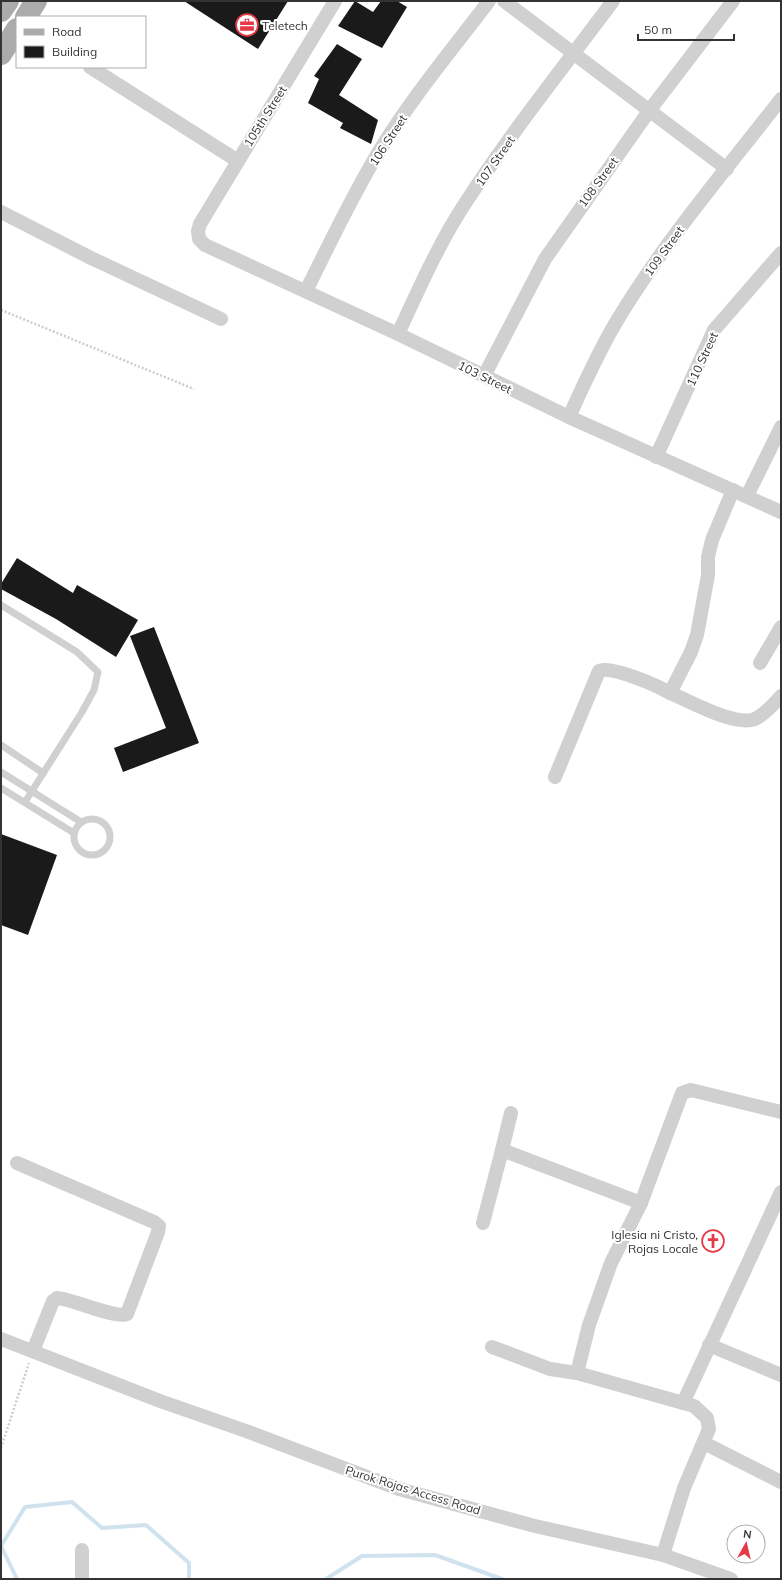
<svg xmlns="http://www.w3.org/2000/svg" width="782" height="1580" font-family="Mulish,sans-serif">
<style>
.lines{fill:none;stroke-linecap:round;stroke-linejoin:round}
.stream{stroke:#cfe2ee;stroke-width:4}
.building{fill:#1a1a1a}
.path{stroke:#cdcdcd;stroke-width:2.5;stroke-dasharray:2 2;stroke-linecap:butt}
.service{stroke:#d0d0d0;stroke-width:7}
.minor{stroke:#d0d0d0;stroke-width:14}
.primary{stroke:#ababab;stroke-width:22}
.labels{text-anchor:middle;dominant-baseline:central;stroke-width:4;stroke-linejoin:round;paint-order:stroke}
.poi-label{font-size:12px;fill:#333;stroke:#fff;text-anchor:start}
.street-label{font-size:12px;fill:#333;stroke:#fff}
</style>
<rect width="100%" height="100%" fill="#fff"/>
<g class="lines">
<!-- stream -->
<g class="stream">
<polyline points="17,1579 1,1546 25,1507 72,1502 102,1528 146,1525 189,1563 189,1579"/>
<polyline points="326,1579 362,1556 435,1555 502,1579"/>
</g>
</g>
<!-- building -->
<g class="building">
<polygon points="184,1 288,1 258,49"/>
<polygon points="355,1 373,12 381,1 397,1 407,7 382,48 338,26"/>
<polygon points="337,44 362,59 339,95 378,120 371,144 340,128 343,123 308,103 319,79 314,76"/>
<polygon points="17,558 73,593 77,585 138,620 116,657 56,619 1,589 1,584"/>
<polygon points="154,627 199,743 123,772 114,748 166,728 130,636"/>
<polygon points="1,834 57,855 28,935 1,925"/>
</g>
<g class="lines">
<!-- path -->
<g class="path">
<polyline points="1,310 194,389"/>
<polyline points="1,1448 29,1363"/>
</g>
<!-- service -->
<g class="service">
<polyline points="1,605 77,652 98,672 94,690 82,712 25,802"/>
<polyline points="1,745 43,773"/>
<polyline points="1,772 81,822"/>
<polyline points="1,788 74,833"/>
<circle cx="92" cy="837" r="18"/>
</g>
<!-- minor -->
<g class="minor">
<polyline points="335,1 200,224 198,231 199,239 205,245 398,334 569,417 781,512"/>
<polyline points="504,1 727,169"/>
<polyline points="90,67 238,161"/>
<polyline points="1,212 91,258 221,319"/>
<path d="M 306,291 C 329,245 351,198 378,153 C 410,100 451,51 489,1"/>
<path d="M 398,334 C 418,291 438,245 464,205 C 510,134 563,68 613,1"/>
<polyline points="484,376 545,259 649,111 733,1"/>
<path d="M 569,417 C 584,384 599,350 618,319 C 665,241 725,171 781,99"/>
<polyline points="656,457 714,330 781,253"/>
<polyline points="747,496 781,427"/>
<polyline points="760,663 781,627"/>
<path d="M 670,693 C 690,701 735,727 755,719 C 765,714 774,704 781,696"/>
<path d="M 555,777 L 599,671 C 611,665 658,686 670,693 L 691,652 L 697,635 L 708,575 L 708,557 L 712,540 L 733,490"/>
<polyline points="502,1150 511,1113"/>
<path d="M 17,1163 L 154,1222 L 159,1226 L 158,1232 L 127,1314 C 115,1319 73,1299 57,1298 L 53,1301 L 33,1351"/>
<polyline points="483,1223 502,1150 641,1203"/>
<polyline points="1,1339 160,1401 246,1431 399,1489 535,1526 663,1555 731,1579"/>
<polyline points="709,1345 781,1375"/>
<polyline points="492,1347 550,1369 577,1373 694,1406 707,1418 709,1429 684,1488 663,1555"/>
<polyline points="577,1373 589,1325 611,1263 641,1203 682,1093 691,1090 781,1112"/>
<polyline points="683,1403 781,1192"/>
<polyline points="704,1443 781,1482"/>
<polyline points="82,1550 82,1579"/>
</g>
<!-- primary -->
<g class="primary">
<polyline points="1,11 8,1"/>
<polyline points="26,17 36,1"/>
<polyline points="1,54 17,29"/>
</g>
</g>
<!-- icons -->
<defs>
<g id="office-ring" transform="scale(1.15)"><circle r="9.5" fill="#fff" stroke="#e63946" stroke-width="1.5"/><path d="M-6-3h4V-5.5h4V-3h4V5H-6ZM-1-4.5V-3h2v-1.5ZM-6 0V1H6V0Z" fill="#e63946"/></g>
<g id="church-ring" transform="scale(1.15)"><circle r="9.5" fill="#fff" stroke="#e63946" stroke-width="1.5"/><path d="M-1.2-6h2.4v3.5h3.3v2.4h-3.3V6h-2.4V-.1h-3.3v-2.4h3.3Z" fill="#e63946"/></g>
</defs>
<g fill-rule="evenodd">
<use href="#office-ring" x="247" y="25"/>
<use href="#church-ring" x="713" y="1241"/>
</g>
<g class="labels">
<!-- poi labels -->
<g class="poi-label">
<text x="262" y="25">Teletech</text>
<text x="698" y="1234" text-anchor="end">Iglesia ni Cristo,<tspan x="698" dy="14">Rojas Locale</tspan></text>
</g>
<!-- street labels -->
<g class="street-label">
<text transform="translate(265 116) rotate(-58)">105th Street</text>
<text transform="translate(388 140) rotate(-57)">106 Street</text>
<text transform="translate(495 161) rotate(-55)">107 Street</text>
<text transform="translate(598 182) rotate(-54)">108 Street</text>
<text transform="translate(664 251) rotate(-54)">109 Street</text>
<text transform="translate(702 359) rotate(-65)">110 Street</text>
<text transform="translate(485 377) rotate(26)">103 Street</text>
<text transform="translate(413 1490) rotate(17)">Purok Rojas Access Road</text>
</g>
</g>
<!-- border -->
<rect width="782" height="1580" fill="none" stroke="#333333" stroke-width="4"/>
<!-- legend -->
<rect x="16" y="16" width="130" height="52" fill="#ffffff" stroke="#adadad"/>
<rect x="24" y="29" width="20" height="6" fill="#ababab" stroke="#adadad"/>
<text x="52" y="36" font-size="12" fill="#333333">Road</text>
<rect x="24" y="46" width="20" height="12" fill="#1a1a1a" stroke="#adadad"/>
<text x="52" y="56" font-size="12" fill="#333333">Building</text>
<!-- north arrow -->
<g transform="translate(746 1544) rotate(8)"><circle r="19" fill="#ffffff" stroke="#adadad"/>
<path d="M0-3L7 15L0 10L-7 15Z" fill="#e63946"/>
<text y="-6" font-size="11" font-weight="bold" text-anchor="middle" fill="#333333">N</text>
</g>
<!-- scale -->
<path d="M638 34v6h96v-6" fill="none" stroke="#333333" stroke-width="2"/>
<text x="644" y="34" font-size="12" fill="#333333" stroke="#ffffff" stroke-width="3" paint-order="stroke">50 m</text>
</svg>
